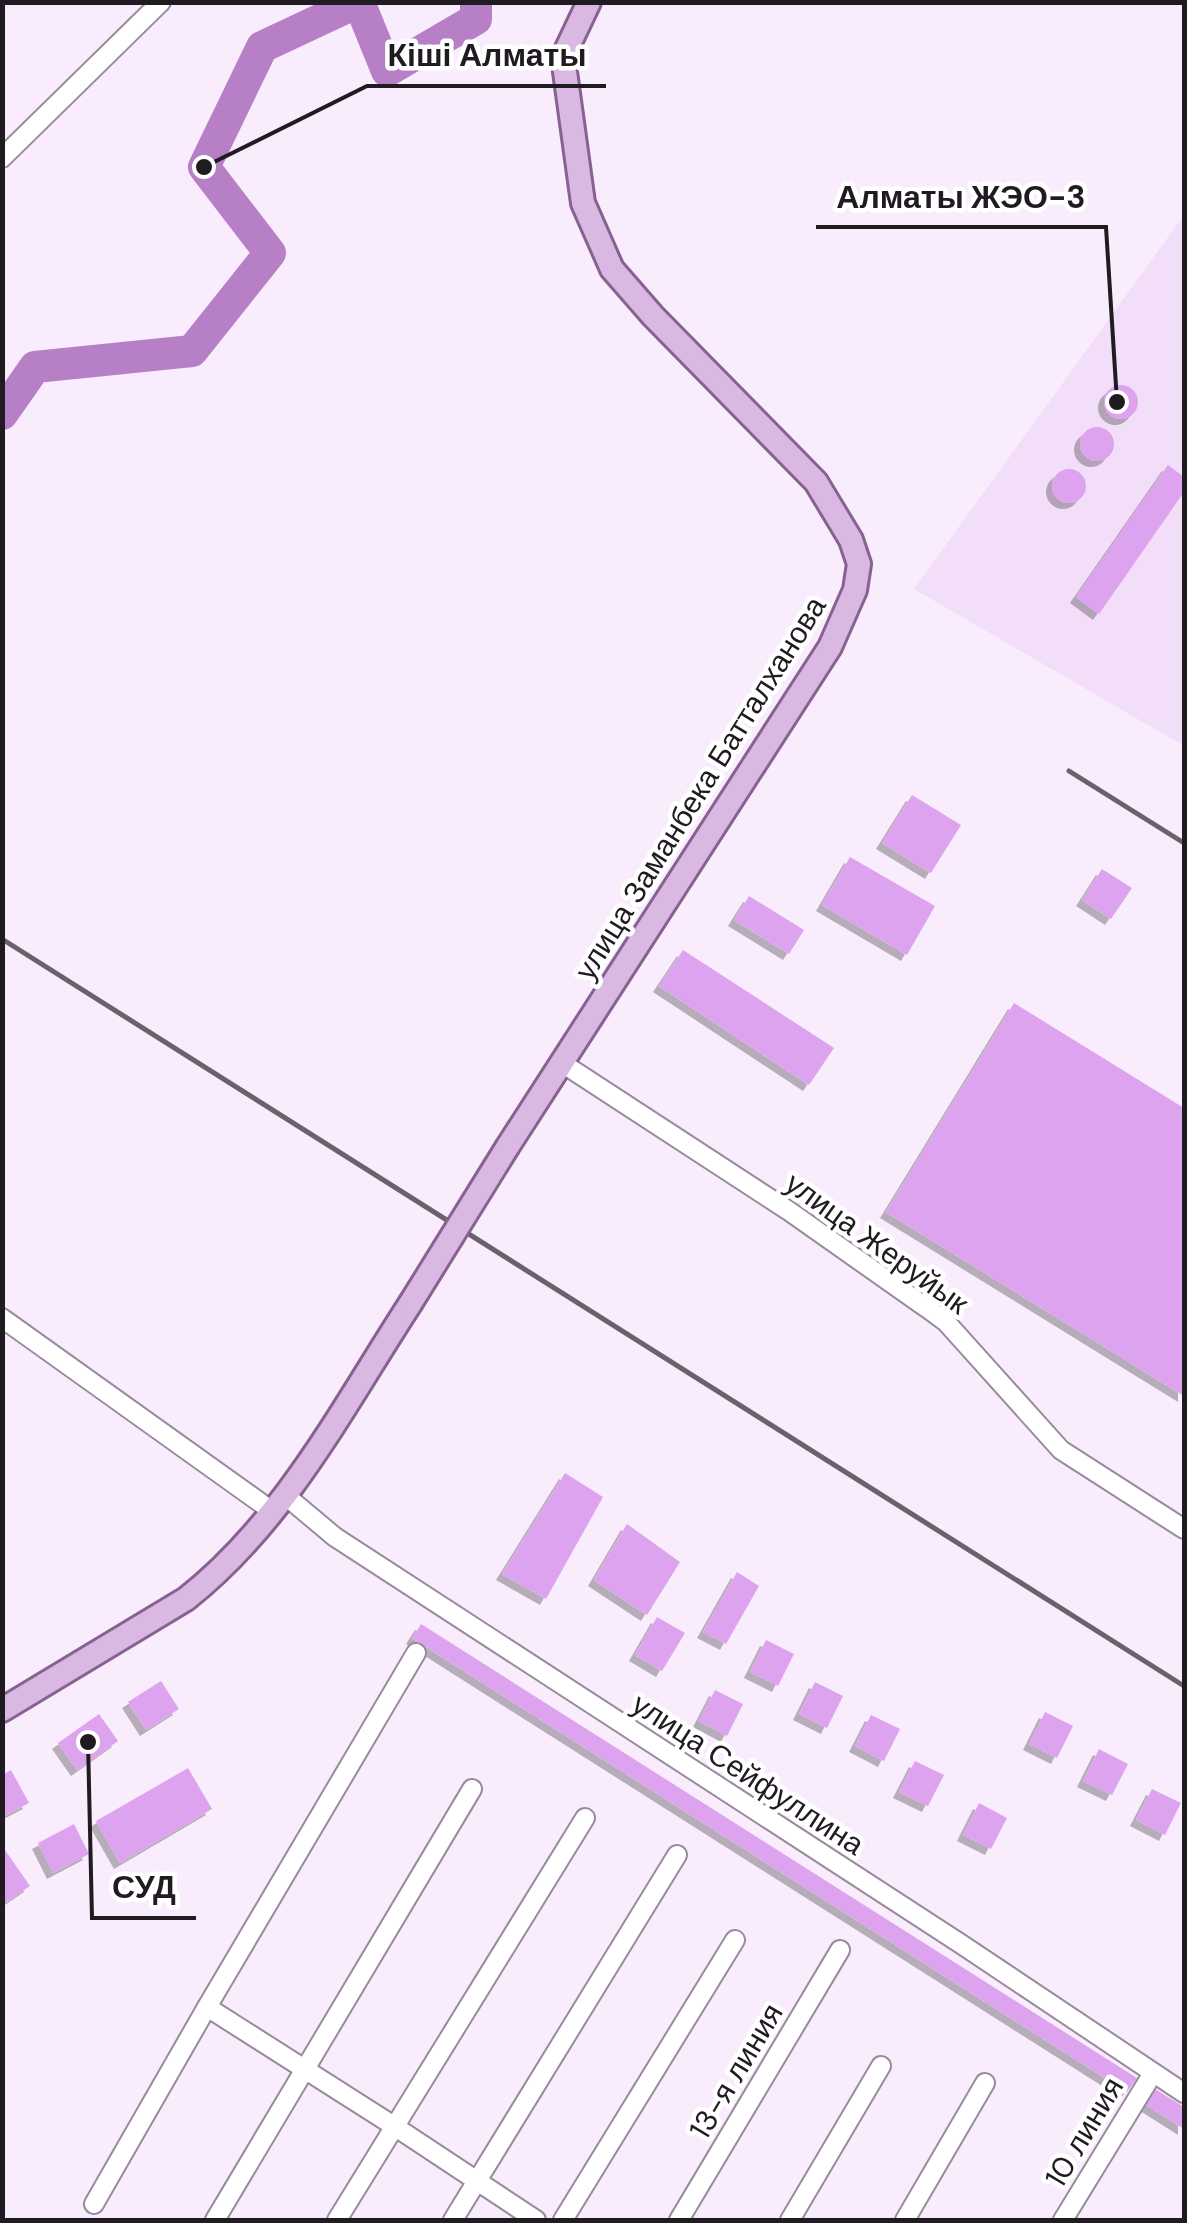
<svg xmlns="http://www.w3.org/2000/svg" width="1187" height="2223" font-family="'DM Sans',sans-serif">
<style>
.built{fill:#f3def9}
.lines{fill:none;stroke-linecap:round;stroke-linejoin:round}
.river{stroke:#b77fc6;stroke-width:32}
.building{fill:#dea3ee;filter:url(#shadow)}
.minor-casing{stroke:#998a9d;stroke-width:22}
.major-casing{stroke:#876291;stroke-width:28}
.minor{stroke:#fff;stroke-width:18}
.major{stroke:#d9b8e1;stroke-width:22}
.rail{stroke:#69616b;stroke-width:5}
.major-bridge-casing{stroke:#876291;stroke-width:28;stroke-linecap:butt}
.major-bridge{stroke:#d9b8e1;stroke-width:22}
.labels{text-anchor:middle;dominant-baseline:central;stroke-width:9;stroke-linejoin:round;paint-order:stroke}
.street-label{font-size:30px;fill:#201a21;stroke:#fff}
.leader{fill:none;stroke:#201a21;stroke-width:4}
.callout-dot{fill:#201a21;stroke:#fff;stroke-width:4}
.callout-label{font-size:32px;text-anchor:middle;font-weight:bold;fill:#201a21;stroke:#fff;stroke-width:9;stroke-linejoin:round;paint-order:stroke}
</style>
<defs>
<filter id="shadow"><feDropShadow dx="-6" dy="6" stdDeviation="0" flood-color="#0004"/></filter>
</defs>
<rect width="100%" height="100%" fill="#f9ecfd"/>
<!-- built -->
<polygon class="built" points="1184,215 1184,746 914,589"/>
<g class="lines">
<!-- river -->
<g class="river">
<polyline points="359,2 387,71 476,19 476,2"/>
<polyline points="2,414 35,367 192,351 270,253 204,167 262,47 358,2"/>
</g>
</g>
<!-- building -->
<g class="building">
<circle cx="1121" cy="402" r="17"/>
<circle cx="1097" cy="444" r="17"/>
<polygon points="1168,465 1184,477 1184,492 1099,614 1076,597"/>
<circle cx="1069" cy="486" r="17"/>
<polygon points="912,795 961,825 931,873 882,843"/>
<polygon points="850,857 935,906 907,955 822,905"/>
<polygon points="1102,869 1132,888 1111,919 1082,900"/>
<polygon points="749,896 804,930 789,954 734,920"/>
<polygon points="683,950 834,1048 809,1085 659,986"/>
<polygon points="1014,1003 1184,1108 1184,1396 886,1212"/>
<polygon points="565,1473 603,1497 546,1599 502,1574"/>
<polygon points="627,1524 680,1562 647,1615 594,1580"/>
<polygon points="737,1572 759,1586 726,1644 703,1632"/>
<polygon points="657,1617 685,1633 662,1671 635,1655"/>
<polygon points="421,1624 1137,2078 1127,2092 412,1638"/>
<polygon points="766,1640 794,1654 778,1686 750,1672"/>
<polygon points="161,1681 179,1709 146,1730 128,1702"/>
<polygon points="815,1682 843,1696 827,1728 799,1714"/>
<polygon points="715,1690 743,1704 727,1736 699,1721"/>
<polygon points="1045,1712 1073,1726 1057,1758 1029,1744"/>
<polygon points="99,1714 118,1741 77,1770 58,1743"/>
<polygon points="871,1715 900,1729 884,1761 855,1746"/>
<polygon points="1099,1749 1128,1764 1112,1795 1083,1781"/>
<polygon points="915,1761 944,1775 928,1806 899,1792"/>
<polygon points="188,1768 212,1809 120,1863 96,1821"/>
<polygon points="11,1770 29,1803 2,1817 2,1775"/>
<polygon points="1152,1789 1181,1803 1165,1835 1136,1820"/>
<polygon points="979,1803 1007,1818 991,1849 963,1835"/>
<polygon points="74,1824 89,1854 53,1873 38,1843"/>
<polygon points="5,1850 30,1886 2,1905 2,1852"/>
<polygon points="1152,2087 1184,2107 1184,2129 1143,2103"/>
</g>
<g class="lines">
<!-- minor casing -->
<g class="minor-casing">
<g id="minor">
<polyline points="2,158 161,2"/>
<polyline points="562,1063 789,1211 931,1311 946,1322 1061,1450 1184,1529"/>
<polyline points="2,1318 272,1511"/>
<polyline points="286,1496 335,1537 961,1944 1184,2093"/>
<polyline points="207,2007 394,2126 536,2220"/>
<polyline points="94,2204 207,2007 416,1653"/>
<polyline points="215,2220 472,1789"/>
<polyline points="337,2220 585,1818"/>
<polyline points="453,2220 677,1855"/>
<polyline points="563,2220 735,1940"/>
<polyline points="679,2220 840,1950"/>
<polyline points="790,2220 881,2066"/>
<polyline points="905,2220 985,2083"/>
<polyline points="1063,2220 1153,2073"/>
</g>
</g>
<!-- major casing -->
<g class="major-casing">
<g id="major">
<polyline points="508,1146 830,647 855,590 859,564 851,540 816,482 653,316 612,269 583,203 563,57 589,2"/>
<path d="M 2,1710 L 186,1599 C 284,1522 343,1407 410,1304"/>
</g>
</g>
<!-- minor -->
<use href="#minor" class="minor"/>
<!-- major -->
<use href="#major" class="major"/>
<!-- rail -->
<g class="rail">
<polyline points="1069,771 1184,843"/>
<polyline points="2,939 1184,1686"/>
</g>
<!-- major-bridge casing -->
<g class="major-bridge-casing">
<polyline id="major-bridge" points="410,1304 508,1146"/>
</g>
<!-- major-bridge -->
<use href="#major-bridge" class="major-bridge"/>
</g>
<g class="labels">
<!-- street labels -->
<g class="street-label">
<text transform="translate(700 788) rotate(-58)">улица Заманбека Батталханова</text>
<text transform="translate(877 1243) rotate(36)">улица Жеруйык</text>
<text transform="translate(748 1774) rotate(33)">улица Сейфуллина</text>
<text transform="translate(736 2071) rotate(-59)">13-я линия</text>
<text transform="translate(1084 2132) rotate(-59)">10 линия</text>
</g>
</g>
<!-- callouts -->
<path class="leader" d="M204 167L367 86H606M1117 402L1106 227H816M88 1742L92 1918H196"/>
<g class="callout-dot">
<circle cx="204" cy="167" r="10"/>
<circle cx="1117" cy="402" r="10"/>
<circle cx="88" cy="1742" r="10"/>
</g>
<g class="callout-label">
<text x="487" y="66">Кіші Алматы</text>
<text x="961" y="208">Алматы ЖЭО-3</text>
<text x="144" y="1898">СУД</text>
</g>
<!-- border -->
<rect width="1187" height="2223" fill="none" stroke="#201a21" stroke-width="10"/>
</svg>
